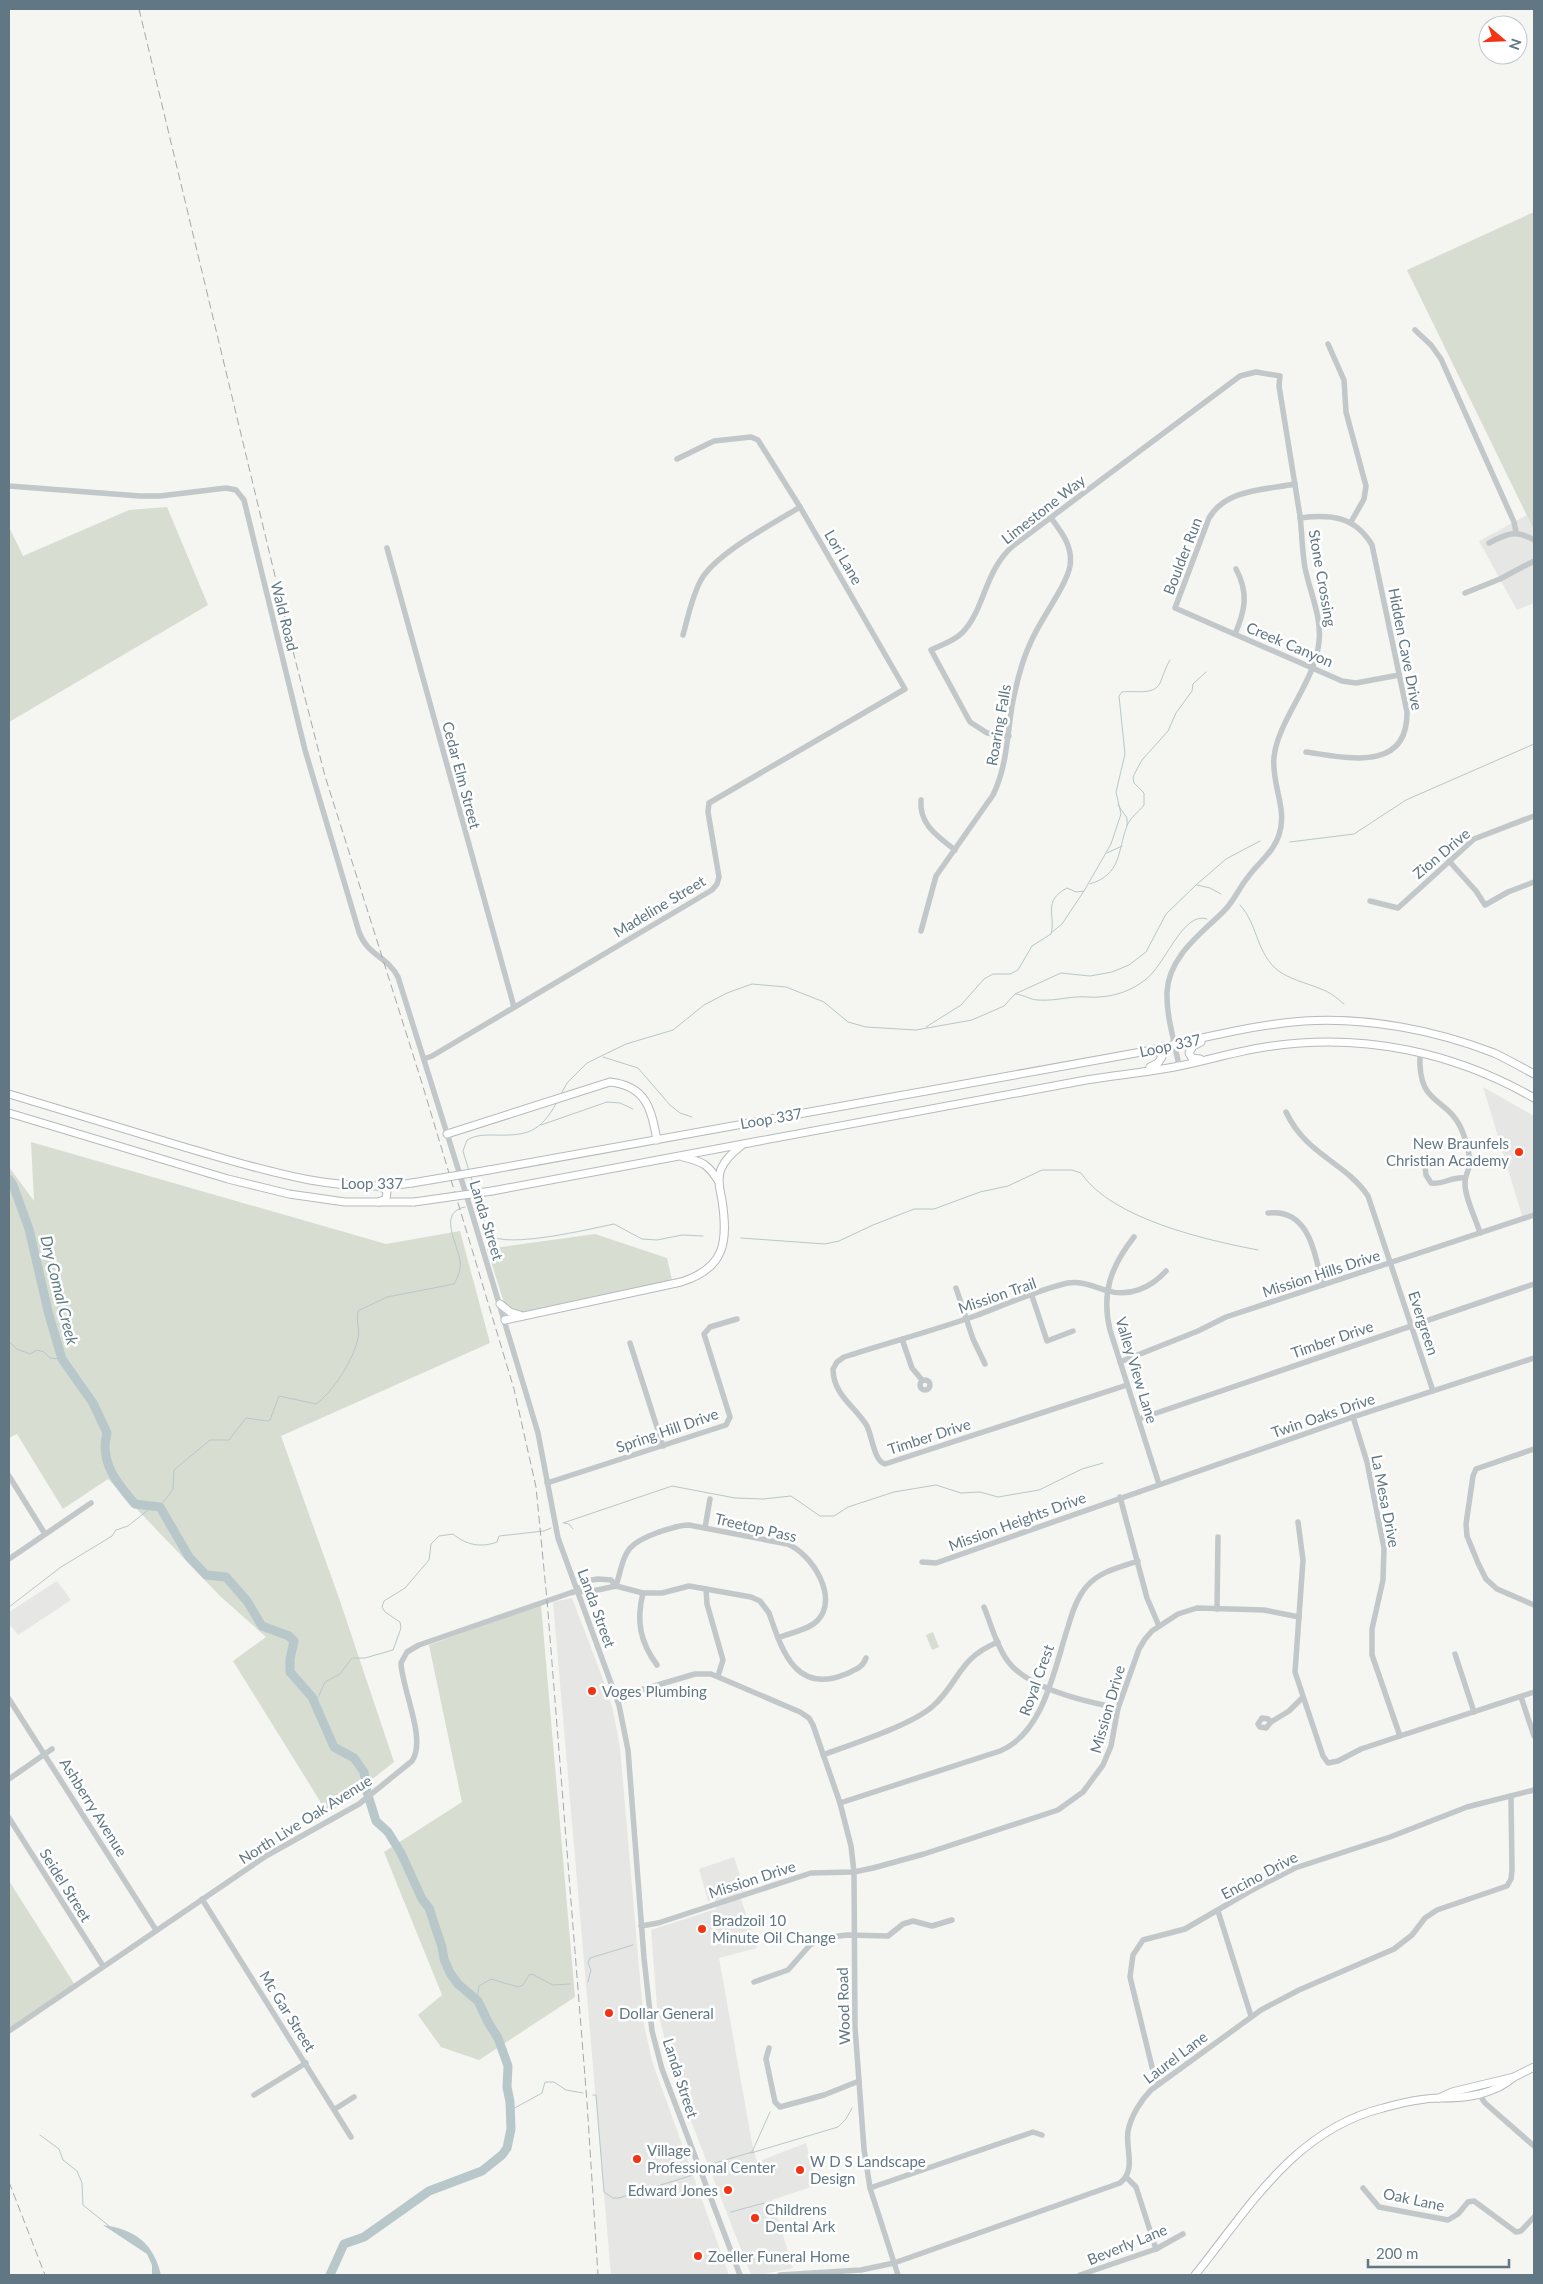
<svg xmlns="http://www.w3.org/2000/svg" width="1543" height="2284" font-family="Lato,sans-serif">
<style>
.built{fill:#e6e6e4}
.green{fill:#d7ddd1}
.water{fill:#b8c8ca}
.lines{fill:none;stroke-linecap:round;stroke-linejoin:round}
.stream{stroke:#b8c8ca;stroke-width:1}
.river{stroke:#b8c8ca;stroke-width:9}
.major-casing{stroke:#b5babd;stroke-width:9}
.minor{stroke:#c2c7c9;stroke-width:5.5}
.major{stroke:#fff;stroke-width:7}
.rail{stroke:#a2aaae;stroke-width:1;stroke-dasharray:8 4;stroke-linecap:butt}
.major-bridge-casing{stroke:#b5babd;stroke-width:9;stroke-linecap:butt}
.major-bridge{stroke:#fff;stroke-width:7}
.poi-dot{fill:#f23314;stroke:#fff;stroke-width:2}
.labels{text-anchor:middle;dominant-baseline:central;stroke-width:5;stroke-linejoin:round;paint-order:stroke}
.street-label{font-size:15px;fill:#617884;stroke:#fff}
.poi-label{font-size:15px;fill:#617884;stroke:#fff;text-anchor:start}
.water-label{font-size:16px;font-style:italic;fill:#5d7b82;stroke:#fff}
</style>
<rect width="100%" height="100%" fill="#f5f5f1"/>
<!-- built -->
<g class="built">
<polygon points="1527,515 1534,530 1534,603 1517,610 1479,541"/>
<polygon points="1483,1087 1534,1116 1534,1215 1523,1219"/>
<polygon points="57,1581 71,1600 18,1635 9,1624 9,1612"/>
<polygon points="572,1598 606,1687 613,1710 620,1748 644,2025 652,2061 729,2275 611,2275 553,1602"/>
<polygon points="734,1857 745,1891 739,1893 757,1948 719,1958 752,2143 757,2162 806,2143 817,2185 772,2200 793,2268 760,2275 751,2275 673,2075 657,2006 651,1930 716,1909 714,1899 708,1901 699,1869"/>
</g>
<!-- green -->
<g class="green">
<polygon points="1534,212 1534,530 1407,270"/>
<polygon points="167,507 208,605 9,722 9,527 23,556 129,510"/>
<polygon points="31,1142 386,1244 460,1231 490,1343 281,1436 340,1601 394,1762 328,1814 233,1661 266,1637 220,1596 108,1479 63,1509 17,1434 9,1438 9,1167 34,1201"/>
<polygon points="595,1234 667,1258 672,1280 528,1313 517,1312 505,1306 487,1249"/>
<polygon points="541,1605 575,1997 479,2060 441,2047 418,2015 442,1995 384,1852 462,1802 429,1645"/>
<polygon points="933,1632 939,1647 932,1650 926,1635"/>
<polygon points="9,1881 75,1985 9,2028"/>
</g>
<!-- water -->
<path class="water" d="M 103,2225 C 135,2229 154,2244 161,2275 L 152,2275 L 152,2265 L 147,2254 Z"/>
<g class="lines">
<!-- stream -->
<g class="stream">
<polyline points="1118,805 1127,818 1127,825"/>
<polyline points="1290,842 1354,834 1406,800 1534,744"/>
<polyline points="1107,853 1122,846"/>
<path d="M 1090,884 C 1122,874 1117,852 1127,826 C 1130,817 1139,812 1144,805 L 1144,793 L 1134,783 L 1133,777 L 1137,769 L 1142,760 L 1168,731 L 1176,713 L 1192,691 L 1193,684 L 1206,672"/>
<polyline points="1197,885 1210,888 1221,894"/>
<path d="M 1240,905 C 1258,925 1255,948 1275,968 C 1287,979 1307,983 1321,989 C 1330,992 1337,998 1344,1004"/>
<polyline points="1051,933 1062,924 1084,891"/>
<path d="M 1016,994 C 1024,995 1031,1000 1038,1000 C 1051,1001 1064,998 1076,997 C 1084,996 1092,998 1099,997 C 1117,996 1132,990 1145,980 C 1165,966 1183,910 1207,919"/>
<path d="M 926,1027 L 961,1005 L 984,979 L 993,974 L 1010,974 L 1018,970 L 1032,946 L 1051,934 C 1056,916 1042,901 1067,888 L 1076,892 L 1084,891 L 1111,844 L 1121,814 L 1116,792 L 1125,754 L 1119,696 L 1122,692 C 1134,690 1154,696 1160,683 C 1164,674 1165,668 1170,660"/>
<polyline points="603,1057 638,1068 670,1105 680,1113 692,1117"/>
<polyline points="561,1094 567,1083 587,1063 626,1044 673,1030 704,1005 727,993 752,984 786,987 824,1002 848,1022 866,1027 916,1030 972,1020 1004,1006 1015,994 1061,973 1090,976 1112,972 1129,965 1146,952 1166,914 1196,885 1226,859 1260,841"/>
<polyline points="541,1125 607,1102 620,1103 633,1109"/>
<path d="M 469,1171 L 463,1151 L 467,1140 C 476,1135 484,1135 493,1135 C 527,1136 540,1133 557,1102"/>
<polyline points="471,1177 475,1190"/>
<path d="M 477,1196 L 478,1201 L 476,1204 L 479,1205 L 489,1235 C 508,1249 589,1229 614,1224 L 642,1239 L 657,1240 L 682,1235 L 703,1236"/>
<path d="M 741,1238 L 825,1244 L 839,1241 L 873,1225 L 914,1209 L 934,1209 L 980,1192 L 1008,1186 L 1042,1170 L 1072,1170 L 1081,1173 C 1112,1219 1206,1240 1258,1250"/>
<polyline points="9,1342 17,1349 30,1354 37,1350 44,1352 50,1358 62,1359"/>
<path d="M 160,1507 L 173,1489 L 174,1470 L 210,1440 L 229,1440 L 246,1418 L 267,1421 L 270,1420 L 279,1396 L 316,1404 C 333,1392 354,1359 358,1338 C 360,1330 356,1322 358,1311 L 387,1297 L 454,1284 C 458,1277 461,1270 460,1261 C 458,1244 437,1212 465,1207"/>
<polyline points="563,1523 672,1486 735,1498 763,1499 791,1496 820,1516 834,1516 848,1507 894,1492 936,1485 961,1493 980,1492 998,1497 1039,1490 1082,1469 1103,1463"/>
<polyline points="564,1523 569,1524 573,1529"/>
<polyline points="9,1607 61,1567 112,1536 116,1530 128,1526 153,1506"/>
<path d="M 315,1704 L 325,1682 L 340,1674 L 352,1658 L 365,1658 L 393,1650 L 401,1628 L 400,1622 L 385,1612 L 382,1607 L 384,1601 L 405,1588 L 429,1560 L 431,1544 L 439,1536 L 453,1534 C 466,1545 481,1548 497,1542 L 499,1536 L 544,1531 L 551,1528"/>
<polyline points="588,1982 591,1970 588,1963 590,1958 633,1945"/>
<polyline points="477,2000 479,1986 491,1979 518,1987 523,1985 529,1975 532,1974 553,1985 570,1984"/>
<polyline points="593,2095 596,2095 604,2192 613,2198 619,2198 693,2175"/>
<polyline points="511,2110 542,2093 545,2082 554,2082 566,2090 583,2093"/>
<polyline points="40,2135 59,2149 63,2160 77,2171 82,2183 83,2205 109,2226"/>
<polyline points="751,2153 838,2127 846,2119 852,2108"/>
<polyline points="708,2170 715,2163 752,2152 770,2112"/>
<polyline points="731,2212 764,2203"/>
</g>
<!-- river -->
<path class="river" d="M 9,1179 L 13,1185 L 29,1229 L 49,1315 L 62,1359 L 93,1403 L 107,1433 C 99,1462 117,1483 135,1504 L 160,1507 L 189,1557 L 206,1575 L 226,1577 L 247,1601 L 262,1626 L 289,1636 L 294,1641 L 290,1659 L 290,1672 L 312,1697 L 334,1747 L 354,1758 L 364,1772 L 367,1792 L 376,1821 L 388,1832 L 401,1853 L 422,1899 L 429,1908 L 442,1947 L 444,1959 L 450,1973 L 458,1984 L 478,2001 L 488,2022 L 498,2038 L 508,2066 L 507,2087 L 510,2102 L 511,2129 L 507,2148 L 502,2155 L 482,2171 L 429,2191 L 364,2237 L 344,2244 L 330,2275"/>
<!-- major casing -->
<g class="major-casing">
<g id="major">
<polyline points="1200,1059 1192,1058 1189,1053 1193,1046 1201,1042"/>
<polyline points="1150,1067 1158,1063 1162,1057 1159,1052 1152,1051"/>
<path d="M 9,1094 C 67,1112 126,1129 184,1147 C 257,1168 335,1195 412,1183"/>
<polyline points="9,1113 228,1179 289,1194 345,1202 414,1202"/>
<path d="M 447,1134 L 610,1082 C 646,1086 651,1108 657,1140"/>
<path d="M 683,1157 C 703,1162 708,1164 719,1182"/>
<path d="M 489,1170 L 1147,1051 C 1198,1039 1251,1025 1304,1021 C 1367,1017 1435,1030 1494,1053 C 1507,1059 1521,1067 1534,1074"/>
<polyline points="377,1186 384,1188 387,1192 386,1199 379,1202"/>
<path d="M 492,1191 L 1086,1080 C 1117,1075 1149,1072 1179,1066 C 1210,1060 1240,1050 1272,1046 C 1363,1033 1454,1052 1534,1098"/>
<polyline points="500,1304 510,1312 520,1315"/>
<path d="M 505,1320 L 681,1282 C 726,1268 728,1241 722,1200 C 720,1190 717,1179 721,1169 C 725,1160 733,1152 741,1146"/>
<polyline points="1439,2098 1452,2092 1514,2077 1534,2067"/>
<path d="M 1195,2275 C 1249,2208 1294,2130 1383,2108 C 1401,2103 1422,2098 1440,2098 C 1466,2098 1494,2095 1514,2077"/>
</g>
</g>
<!-- minor -->
<g class="minor">
<polyline points="1415,330 1431,345 1441,359 1514,522 1516,532"/>
<polyline points="1328,344 1344,380 1346,412 1366,486 1364,499 1351,522"/>
<path d="M 1295,484 C 1264,490 1226,489 1209,518 L 1175,608 L 1342,681 L 1356,683 L 1399,675"/>
<path d="M 9,486 L 140,496 L 160,496 L 226,488 L 236,490 L 244,500 L 305,750 L 359,932 C 367,955 388,957 398,977 L 470,1207 L 538,1433 L 558,1538 L 619,1705 L 628,1750 L 644,1958 L 652,2031 L 662,2069 L 740,2275"/>
<path d="M 1300,518 C 1330,514 1355,516 1372,545 L 1407,712 C 1408,774 1344,757 1306,752"/>
<path d="M 1489,543 C 1506,534 1516,529 1534,540"/>
<polyline points="387,548 514,1007"/>
<polyline points="1465,593 1500,579 1534,561"/>
<path d="M 1235,634 C 1245,611 1249,593 1236,569"/>
<path d="M 683,635 C 688,617 692,596 701,580 C 716,553 773,524 800,507"/>
<path d="M 1009,736 L 987,733 L 970,722 L 931,650 C 941,645 954,641 962,633 C 985,610 984,570 1014,545 L 1240,376 L 1256,372 L 1280,376 L 1279,386 C 1286,429 1293,472 1300,516 C 1302,533 1302,551 1305,568 C 1310,592 1322,618 1319,642 C 1315,682 1278,720 1274,757 C 1271,784 1288,809 1279,835 C 1273,853 1258,863 1248,877 C 1239,888 1234,901 1224,911 C 1201,934 1169,956 1167,992 C 1166,1016 1175,1043 1179,1066"/>
<path d="M 921,800 C 919,824 937,836 955,850"/>
<polyline points="1449,861 1476,891 1485,905 1508,892 1534,882"/>
<polyline points="1370,901 1398,908 1474,839 1534,816"/>
<path d="M 921,931 L 936,876 L 993,795 C 1007,766 1007,737 1012,706 C 1016,685 1021,663 1030,644 C 1039,621 1066,587 1070,566 C 1073,546 1062,533 1051,518"/>
<path d="M 1420,1053 C 1417,1109 1448,1094 1463,1133 C 1467,1143 1471,1155 1469,1167 C 1468,1172 1465,1176 1465,1182 C 1464,1196 1476,1219 1480,1233"/>
<polyline points="424,1059 432,1056 712,890 717,884 719,877 708,812 709,803 905,689 800,507 758,440 751,437 714,441 677,459"/>
<path d="M 1286,1112 C 1306,1155 1345,1162 1368,1196 L 1433,1391"/>
<path d="M 1424,1157 L 1426,1175 L 1431,1183 C 1443,1185 1453,1176 1465,1178"/>
<path d="M 1268,1213 C 1310,1208 1314,1254 1323,1285"/>
<path d="M 1134,1237 C 1111,1266 1101,1293 1110,1330 L 1159,1484"/>
<polyline points="956,1288 973,1339 985,1364"/>
<polyline points="1032,1296 1047,1341 1073,1331"/>
<polyline points="902,1339 912,1368 922,1380"/>
<polyline points="630,1343 663,1446"/>
<polyline points="1120,1362 1198,1331 1226,1317 1534,1215"/>
<circle cx="925" cy="1385" r="5"/>
<path d="M 1127,1385 L 885,1464 C 874,1461 872,1436 867,1426 C 855,1406 833,1395 833,1369 L 837,1362 L 844,1357 C 887,1343 932,1331 975,1316 C 1002,1306 1040,1289 1068,1283 C 1082,1281 1092,1286 1105,1290 C 1128,1298 1151,1288 1166,1271"/>
<polyline points="1353,1417 1367,1462 1384,1548 1383,1580 1372,1629 1372,1655 1400,1736"/>
<polyline points="1139,1419 1534,1284"/>
<polyline points="1534,1449 1476,1469 1473,1476 1466,1524 1467,1536 1478,1563 1486,1579 1497,1589 1534,1605"/>
<polyline points="9,1476 45,1534"/>
<polyline points="547,1483 726,1425 730,1417 704,1334 710,1327 737,1319"/>
<polyline points="1120,1497 1147,1598 1159,1626"/>
<polyline points="1298,1522 1303,1560 1295,1672 1323,1756 1328,1763 1338,1761 1361,1749 1400,1736 1534,1692"/>
<polyline points="705,1528 710,1499"/>
<polyline points="9,1559 91,1503"/>
<polyline points="922,1562 936,1563 1353,1417 1534,1358"/>
<path d="M 616,1586 C 626,1552 623,1545 659,1532 C 669,1529 678,1525 689,1525 L 787,1544 C 812,1553 840,1599 817,1621 C 808,1630 790,1633 778,1638"/>
<polyline points="706,1589 707,1604 723,1660 718,1676"/>
<polyline points="577,1591 588,1592 616,1586"/>
<path d="M 643,1593 C 636,1621 640,1642 657,1665"/>
<path d="M 984,1607 C 991,1624 996,1645 1007,1660 C 1026,1688 1086,1702 1118,1708"/>
<polyline points="1217,1609 1218,1537"/>
<polyline points="1455,1654 1474,1712"/>
<polyline points="617,1697 695,1674 711,1674 800,1712 809,1718 813,1725 840,1803 851,1846 854,1872 855,2027 864,2149 870,2188 898,2275"/>
<polyline points="1521,1697 1534,1736"/>
<polyline points="9,1699 156,1930"/>
<polyline points="1271,1722 1266,1728 1260,1727 1258,1724 1262,1718 1268,1719 1271,1722 1289,1711 1302,1698"/>
<path d="M 823,1755 C 852,1744 912,1725 933,1706 C 960,1682 957,1659 998,1642"/>
<polyline points="9,1779 52,1749"/>
<path d="M 840,1803 L 1000,1751 C 1044,1733 1054,1669 1068,1627 C 1072,1613 1077,1597 1087,1586 C 1100,1571 1121,1567 1138,1561"/>
<polyline points="9,1818 103,1966"/>
<polyline points="202,1899 351,2137"/>
<polyline points="1218,1911 1251,2016"/>
<polyline points="641,1926 658,1923 811,1873 854,1872 873,1868 924,1854 1058,1810 1083,1792 1103,1765 1111,1746 1118,1708 1139,1649 1145,1639 1152,1631 1178,1614 1197,1608 1264,1610 1299,1617"/>
<polyline points="754,1982 788,1970 810,1945 823,1938 847,1935 888,1936 903,1924 913,1921 932,1926 952,1920"/>
<path d="M 9,2031 L 266,1856 L 359,1804 L 412,1761 C 427,1739 402,1690 401,1663 L 407,1652 L 419,1645 L 570,1593 L 577,1591 L 586,1581 L 598,1579 L 611,1580 L 616,1586 L 643,1593 L 662,1593 L 689,1586 L 751,1597 L 760,1601 L 769,1613 C 782,1650 795,1695 846,1674 C 854,1670 863,1668 866,1658"/>
<polyline points="769,2048 766,2059 775,2102 780,2107 824,2095 859,2081"/>
<polyline points="1159,2084 1154,2075 1130,1977 1133,1955 1143,1940 1185,1929 1252,1890 1295,1868 1390,1837 1467,1807 1534,1790"/>
<polyline points="1479,2094 1485,2103 1534,2146"/>
<polyline points="254,2095 306,2063"/>
<polyline points="335,2109 354,2097"/>
<polyline points="1126,2177 1136,2187 1156,2249"/>
<polyline points="870,2188 1033,2132 1042,2135"/>
<polyline points="1363,2188 1379,2207 1448,2220 1458,2214 1468,2202 1474,2201 1516,2232 1521,2231 1534,2217"/>
<path d="M 780,2275 L 861,2270 L 894,2263 L 1120,2183 C 1137,2170 1125,2148 1128,2131 C 1131,2116 1141,2100 1151,2090 L 1261,2010 L 1299,1990 L 1394,1949 L 1412,1935 L 1425,1918 L 1437,1910 L 1507,1886 L 1511,1879 L 1512,1870 L 1511,1796"/>
<polyline points="1080,2275 1156,2249 1183,2234"/>
</g>
<!-- major -->
<use href="#major" class="major"/>
<!-- rail -->
<g class="rail">
<polyline points="139,9 293,651 325,776 421,1080 514,1389 536,1487 547,1600 587,2102 598,2275"/>
<polyline points="9,2182 45,2275"/>
</g>
<!-- major-bridge casing -->
<g class="major-bridge-casing">
<g id="major-bridge">
<polyline points="412,1183 489,1170"/>
<polyline points="414,1202 492,1191"/>
</g>
</g>
<!-- major-bridge -->
<use href="#major-bridge" class="major-bridge"/>
</g>
<!-- markers -->
<g class="poi-dot">
<circle cx="1519" cy="1152" r="5"/>
<circle cx="592" cy="1691" r="5"/>
<circle cx="702" cy="1929" r="5"/>
<circle cx="609" cy="2013" r="5"/>
<circle cx="637" cy="2159" r="5"/>
<circle cx="800" cy="2170" r="5"/>
<circle cx="728" cy="2190" r="5"/>
<circle cx="755" cy="2218" r="5"/>
<circle cx="698" cy="2256" r="5"/>
</g>
<g class="labels">
<!-- street labels -->
<g class="street-label">
<text transform="translate(1043 509) rotate(-38)">Limestone Way</text>
<text transform="translate(1182 556) rotate(-69)">Boulder Run</text>
<text transform="translate(844 557) rotate(60)">Lori Lane</text>
<text transform="translate(1323 578) rotate(80)">Stone Crossing</text>
<text transform="translate(285 616) rotate(76)">Wald Road</text>
<text transform="translate(1290 644) rotate(23)">Creek Canyon</text>
<text transform="translate(1406 649) rotate(79)">Hidden Cave Drive</text>
<text transform="translate(998 725) rotate(-80)">Roaring Falls</text>
<text transform="translate(462 775) rotate(75)">Cedar Elm Street</text>
<text transform="translate(1441 853) rotate(-40)">Zion Drive</text>
<text transform="translate(659 906) rotate(-31)">Madeline Street</text>
<text transform="translate(1170 1045) rotate(-12)">Loop 337</text>
<text transform="translate(771 1118) rotate(-10)">Loop 337</text>
<text x="372" y="1183">Loop 337</text>
<text transform="translate(487 1220) rotate(73)">Landa Street</text>
<text transform="translate(1321 1273) rotate(-18)">Mission Hills Drive</text>
<text transform="translate(997 1295) rotate(-19)">Mission Trail</text>
<text transform="translate(1424 1323) rotate(72)">Evergreen</text>
<text transform="translate(1332 1339) rotate(-19)">Timber Drive</text>
<text transform="translate(1137 1370) rotate(73)">Valley View Lane</text>
<text transform="translate(1323 1415) rotate(-19)">Twin Oaks Drive</text>
<text transform="translate(667 1430) rotate(-19)">Spring Hill Drive</text>
<text transform="translate(929 1436) rotate(-18)">Timber Drive</text>
<text transform="translate(1386 1501) rotate(79)">La Mesa Drive</text>
<text transform="translate(1017 1521) rotate(-20)">Mission Heights Drive</text>
<text transform="translate(756 1527) rotate(13)">Treetop Pass</text>
<text transform="translate(597 1608) rotate(70)">Landa Street</text>
<text transform="translate(1036 1680) rotate(-70)">Royal Crest</text>
<text transform="translate(1107 1709) rotate(-74)">Mission Drive</text>
<text transform="translate(94 1807) rotate(58)">Ashberry Avenue</text>
<text transform="translate(305 1819) rotate(-32)">North Live Oak Avenue</text>
<text transform="translate(1259 1875) rotate(-28)">Encino Drive</text>
<text transform="translate(752 1879) rotate(-18)">Mission Drive</text>
<text transform="translate(66 1885) rotate(58)">Seidel Street</text>
<text transform="translate(843 2006) rotate(-92)">Wood Road</text>
<text transform="translate(288 2011) rotate(58)">Mc Gar Street</text>
<text transform="translate(1175 2057) rotate(-37)">Laurel Lane</text>
<text transform="translate(681 2078) rotate(72)">Landa Street</text>
<text transform="translate(1414 2199) rotate(12)">Oak Lane</text>
<text transform="translate(1127 2244) rotate(-22)">Beverly Lane</text>
</g>
<!-- poi labels -->
<g class="poi-label">
<text x="1509" y="1143" text-anchor="end">New Braunfels<tspan x="1509" dy="17">Christian Academy</tspan></text>
<text x="602" y="1691">Voges Plumbing</text>
<text x="712" y="1920">Bradzoil 10<tspan x="712" dy="17">Minute Oil Change</tspan></text>
<text x="619" y="2013">Dollar General</text>
<text x="647" y="2150">Village<tspan x="647" dy="17">Professional Center</tspan></text>
<text x="810" y="2161">W D S Landscape<tspan x="810" dy="17">Design</tspan></text>
<text x="718" y="2190" text-anchor="end">Edward Jones</text>
<text x="765" y="2209">Childrens<tspan x="765" dy="17">Dental Ark</tspan></text>
<text x="708" y="2256">Zoeller Funeral Home</text>
</g>
<!-- water labels -->
<g class="water-label">
<text transform="translate(60 1290) rotate(76)">Dry Comal Creek</text>
</g>
</g>
<!-- border -->
<rect width="1543" height="2284" fill="none" stroke="#617884" stroke-width="20"/>
<!-- north arrow -->
<g transform="translate(1503 40) rotate(109)"><circle r="24" fill="#ffffff" stroke="#c0c9ce"/>
<path d="M0-4L9 19L0 12L-9 19Z" fill="#f23314"/>
<text y="-8" font-size="14" font-weight="bold" text-anchor="middle" fill="#617884">N</text>
</g>
<!-- scale -->
<path d="M1368 2259v8h141v-8" fill="none" stroke="#617884" stroke-width="2.5"/>
<text x="1376" y="2259" font-size="15" fill="#617884" stroke="#ffffff" stroke-width="4" paint-order="stroke">200 m</text>
</svg>
